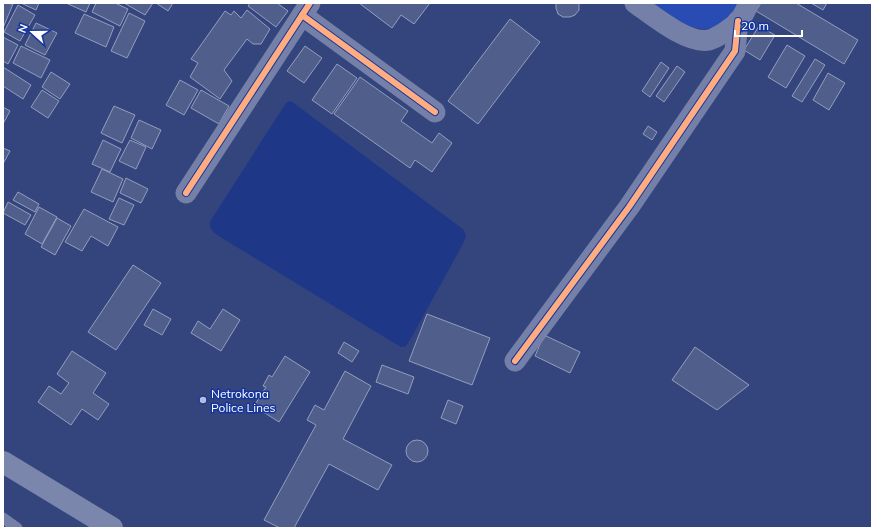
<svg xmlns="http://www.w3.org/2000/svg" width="875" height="531" font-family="Mulish,sans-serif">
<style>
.green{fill:#294cb4}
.water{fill:#1f3787}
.building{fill:#505e8b;stroke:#939dbd}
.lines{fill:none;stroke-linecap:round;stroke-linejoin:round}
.service{stroke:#7480a8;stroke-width:11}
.minor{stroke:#7480a8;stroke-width:21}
.secondary{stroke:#7a86ac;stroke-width:22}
.cycleway-casing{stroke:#14359e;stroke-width:8}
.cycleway{stroke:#ffac80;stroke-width:6}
.poi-dot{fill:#b8bed2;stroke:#14359e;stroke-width:1.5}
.labels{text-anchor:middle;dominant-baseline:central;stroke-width:3;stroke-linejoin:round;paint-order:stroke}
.poi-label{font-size:12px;fill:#fff;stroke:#14359e;text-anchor:start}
</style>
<rect width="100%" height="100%" fill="#34457e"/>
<!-- green -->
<path class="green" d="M 653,3 L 739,3 C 712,47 685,26 653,3 Z"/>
<!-- water -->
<path class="water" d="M 291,101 L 464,230 L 466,236 L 463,244 L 410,340 L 405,347 L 401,347 L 394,343 L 217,235 C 212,231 208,227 211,220 L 284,106 L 287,102 Z"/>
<!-- building -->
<g class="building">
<polygon points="3,3 13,4 3,28"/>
<polygon points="21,3 39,3 36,10"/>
<polygon points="66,3 90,3 86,12"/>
<polygon points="96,3 115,3 128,9 120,26 92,12"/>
<polygon points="124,3 153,3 145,15"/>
<polygon points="156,3 173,3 168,11"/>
<polygon points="250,3 277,3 288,11 276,27 248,6"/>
<polygon points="359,3 430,3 414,24 401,15 392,28"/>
<polygon points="556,3 579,3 579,10 575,15 570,17 563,17 558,14 556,8"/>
<polygon points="761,3 796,3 858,40 844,64 756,11"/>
<polygon points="811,3 827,3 823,10"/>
<polygon points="18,5 35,15 20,41 4,32"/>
<polygon points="247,10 270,29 261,44 253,44 247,39 224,70 232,81 220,99 190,77 198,63 191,59 225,11 231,15 234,11 241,18"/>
<polygon points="129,13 145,21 127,58 111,51"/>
<polygon points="84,14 114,27 106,47 75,33"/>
<polygon points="510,19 540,42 478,124 448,101"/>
<polygon points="36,23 57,33 45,55 25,45"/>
<polygon points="759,26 775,35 760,60 744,50"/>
<polygon points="3,37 18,45 8,64 3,61"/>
<polygon points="787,45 805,56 786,88 768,77"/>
<polygon points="21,46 50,60 41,78 13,63"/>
<polygon points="305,46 322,58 304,83 287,71"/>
<polygon points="815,59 825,65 802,102 792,96"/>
<polygon points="661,62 669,68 650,97 642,91"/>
<polygon points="337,64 357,78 332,114 312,100"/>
<polygon points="677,66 685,72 664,102 656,96"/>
<polygon points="3,67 31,85 23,99 3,86"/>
<polygon points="51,72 70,84 60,99 42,87"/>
<polygon points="828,73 845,83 829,110 813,100"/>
<polygon points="360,77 408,111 401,121 432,143 439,133 452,143 432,172 415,160 410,168 334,114"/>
<polygon points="180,80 198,90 184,115 166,105"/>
<polygon points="42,90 59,101 48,118 31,107"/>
<polygon points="201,90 229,106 219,124 191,108"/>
<polygon points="114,106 135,115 122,143 101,133"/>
<polygon points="3,107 10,111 3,124"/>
<polygon points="139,120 161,130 152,149 131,138"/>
<polygon points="648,126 657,132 652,140 643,134"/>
<polygon points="103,140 121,149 110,172 92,164"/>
<polygon points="130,140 146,147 136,169 119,161"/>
<polygon points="3,148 10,151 3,164"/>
<polygon points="102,169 123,179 113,202 91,192"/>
<polygon points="126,178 148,189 141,203 120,193"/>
<polygon points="18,192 39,204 35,212 13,200"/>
<polygon points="119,198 134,205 124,225 109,219"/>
<polygon points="8,202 31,215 25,225 3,213"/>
<polygon points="39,207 57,217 42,244 25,234"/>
<polygon points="84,209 118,227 108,246 91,236 82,251 65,242"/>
<polygon points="57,218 71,226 55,255 41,247"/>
<polygon points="133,265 161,283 116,350 88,332"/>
<polygon points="153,309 171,319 162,335 144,325"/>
<polygon points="223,309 240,320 221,351 191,333 198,321 210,329"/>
<polygon points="427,314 490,338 472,385 409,361"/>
<polygon points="544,335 580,352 570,373 535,356"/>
<polygon points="344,342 359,351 352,362 338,353"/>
<polygon points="695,347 749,385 717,410 672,380"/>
<polygon points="72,351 106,373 93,393 109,404 98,420 82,409 71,425 38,402 49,386 61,394 69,383 57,374"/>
<polygon points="285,356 310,372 279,422 254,406 266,387 263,386 269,375 272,377"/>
<polygon points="382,365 414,377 408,394 376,382"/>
<polygon points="345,371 371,386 343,439 392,465 378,490 329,464 294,528 280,528 264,520 316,425 307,420 315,405 324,410"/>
<polygon points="448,400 463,406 456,424 441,418"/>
<circle cx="417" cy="451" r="11"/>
</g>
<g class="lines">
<!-- service -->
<polyline class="service" points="3,518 17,528"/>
<!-- minor -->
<g class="minor">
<path d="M 635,3 C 651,14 688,45 709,40 C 717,38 732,28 738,22 C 743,17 746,9 749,3"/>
<polyline points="302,15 435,112"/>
<polyline points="186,193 310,3"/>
<polyline points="515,361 629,207 735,51 738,21"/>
</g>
<!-- secondary -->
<polyline class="secondary" points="3,462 112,528"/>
<!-- cycleway casing -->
<g class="cycleway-casing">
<g id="cycleway">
<polyline points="302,15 435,112"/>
<polyline points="186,193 310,3"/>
<polyline points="515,361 629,207 735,51 738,21"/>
</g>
</g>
<!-- cycleway -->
<use href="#cycleway" class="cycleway"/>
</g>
<!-- markers -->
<circle class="poi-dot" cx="203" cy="400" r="4"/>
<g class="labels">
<!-- poi labels -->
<g class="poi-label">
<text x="211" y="393">Netrokona<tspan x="211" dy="14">Police Lines</tspan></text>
</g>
</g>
<!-- border -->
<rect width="875" height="531" fill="none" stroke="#ffffff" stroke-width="8"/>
<!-- north arrow -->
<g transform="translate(32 32) rotate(291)" stroke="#14359e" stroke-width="3" paint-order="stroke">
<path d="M0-3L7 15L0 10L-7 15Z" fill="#ffffff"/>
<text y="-6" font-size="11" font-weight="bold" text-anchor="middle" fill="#ffffff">N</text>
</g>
<!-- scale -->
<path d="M735 30v6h67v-6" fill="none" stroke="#ffffff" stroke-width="2"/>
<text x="741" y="30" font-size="12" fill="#ffffff" stroke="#14359e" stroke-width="3" paint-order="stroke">20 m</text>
</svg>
